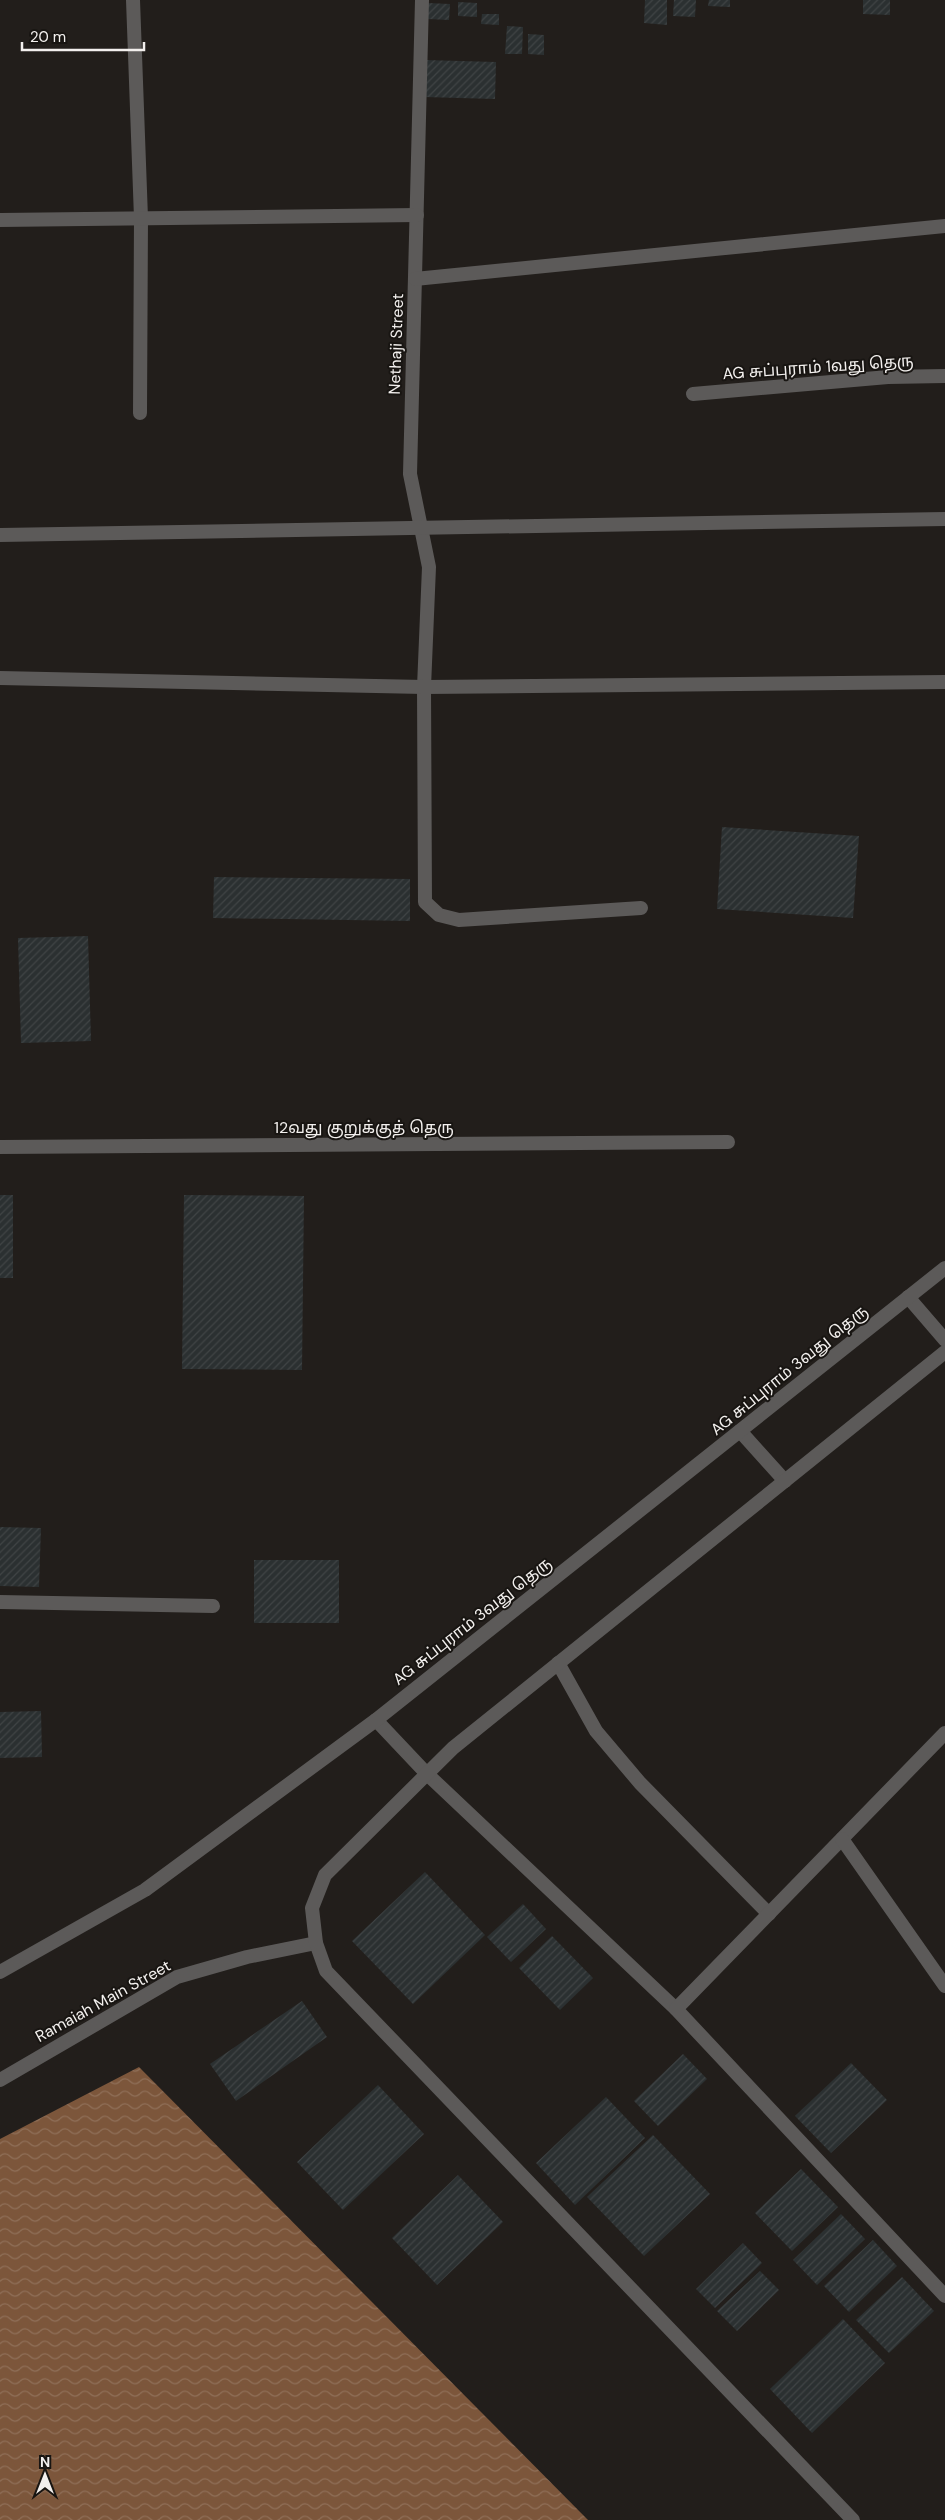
<svg xmlns="http://www.w3.org/2000/svg" width="945" height="2520" font-family="'DM Sans','Noto Sans Tamil',sans-serif">
<style>
.water{fill:url(#water-waves)}
.building{fill:url(#building-hatch)}
.lines{fill:none;stroke-linecap:round;stroke-linejoin:round}
.minor{stroke:#5c5a59;stroke-width:14}
.tertiary{stroke:#5c5a59;stroke-width:14}
.labels{text-anchor:middle;dominant-baseline:central;stroke-width:4;stroke-linejoin:round;paint-order:stroke}
.street-label{font-size:16px;fill:#f3f0ee;stroke:#181512}
</style>
<defs>
<pattern id="water-waves" width="16" height="10" patternUnits="userSpaceOnUse" patternTransform="scale(1.25)"><rect width="16" height="10" fill="#7c563b"/><path d="M0 5q4-4 8 0t8 0" fill="none" stroke="#8f6f58"/></pattern>
<pattern id="building-hatch" width="6" height="6" patternUnits="userSpaceOnUse" patternTransform="scale(1.25)"><rect width="6" height="6" fill="#2b3031"/><path d="M-1 1l2-2M0 6l6-6M5 7l2-2" fill="none" stroke="#404445"/></pattern>
</defs>
<rect width="100%" height="100%" fill="#221e1b"/>
<!-- water -->
<polygon class="water" points="139,2067 588,2520 0,2520 0,2139"/>
<!-- building -->
<g class="building">
<polygon points="645,0 667,0 667,25 644,23"/>
<polygon points="674,0 696,0 695,17 673,16"/>
<polygon points="709,0 730,0 730,7 708,6"/>
<polygon points="863,0 890,0 890,15 863,14"/>
<polygon points="458,2 477,3 477,17 458,16"/>
<polygon points="428,3 450,4 449,20 427,19"/>
<polygon points="482,14 499,14 499,25 481,24"/>
<polygon points="507,26 523,27 522,54 505,54"/>
<polygon points="528,34 544,35 544,55 528,54"/>
<polygon points="425,60 496,62 495,99 424,97"/>
<polygon points="722,827 859,836 853,918 717,909"/>
<polygon points="214,877 410,879 410,921 213,918"/>
<polygon points="88,936 91,1041 21,1043 18,938"/>
<rect x="0" y="1195" width="13" height="83"/>
<polygon points="184,1195 304,1196 302,1370 182,1369"/>
<polygon points="0,1527 41,1528 39,1587 0,1586"/>
<rect x="254" y="1560" width="85" height="63"/>
<polygon points="41,1711 42,1757 0,1758 0,1712"/>
<polygon points="425,1872 485,1935 413,2004 352,1941"/>
<polygon points="523,1904 546,1929 511,1962 487,1937"/>
<polygon points="552,1936 593,1978 560,2010 519,1968"/>
<polygon points="302,2001 327,2037 236,2101 210,2064"/>
<polygon points="683,2054 707,2079 658,2126 634,2101"/>
<polygon points="851,2063 887,2100 831,2153 795,2116"/>
<polygon points="378,2085 424,2134 343,2210 297,2162"/>
<polygon points="606,2097 645,2138 575,2205 536,2163"/>
<polygon points="653,2135 710,2194 644,2256 587,2197"/>
<polygon points="801,2169 838,2207 792,2251 755,2213"/>
<polygon points="458,2175 503,2222 437,2285 392,2238"/>
<polygon points="841,2214 865,2239 817,2285 793,2260"/>
<polygon points="873,2240 897,2266 849,2312 824,2286"/>
<polygon points="743,2243 762,2263 715,2308 696,2289"/>
<polygon points="760,2271 779,2290 737,2331 717,2311"/>
<polygon points="902,2277 934,2311 889,2353 856,2320"/>
<polygon points="843,2319 885,2363 812,2433 770,2389"/>
</g>
<g class="lines">
<!-- minor -->
<g class="minor">
<polyline points="133,0 141,218 140,413"/>
<polyline points="422,0 410,474 429,567 424,687 425,902 439,915 459,920 641,908"/>
<polyline points="0,220 417,215"/>
<polyline points="415,279 945,226"/>
<polyline points="693,394 888,377 945,376"/>
<polyline points="0,535 945,519"/>
<polyline points="0,678 424,687 945,682"/>
<polyline points="0,1147 728,1142"/>
<polyline points="908,1297 945,1340"/>
<polyline points="740,1431 785,1481"/>
<polyline points="0,1602 213,1606"/>
<polyline points="558,1663 596,1731 640,1783 769,1914"/>
<polyline points="376,1720 427,1774 676,2009"/>
<polyline points="945,1733 676,2009 945,2296"/>
<polyline points="842,1839 945,1986"/>
<polyline points="0,1972 145,1890 376,1720 945,1268"/>
<polyline points="0,2080 177,1977 247,1957 316,1943"/>
</g>
<!-- tertiary -->
<polyline class="tertiary" points="853,2520 326,1971 316,1943 312,1908 325,1875 453,1748 945,1352"/>
</g>
<g class="labels">
<!-- street labels -->
<g class="street-label">
<text transform="translate(396 344) rotate(-88)">Nethaji Street</text>
<text transform="translate(818 367) rotate(-4)">AG சுப்புராம் 1வது தெரு</text>
<text x="364" y="1127">12வது குறுக்குத் தெரு</text>
<text transform="translate(789 1370) rotate(-39)">AG சுப்புராம் 3வது தெரு</text>
<text transform="translate(472 1621) rotate(-38)">AG சுப்புராம் 3வது தெரு</text>
<text transform="translate(103 2001) rotate(-29)">Ramaiah Main Street</text>
</g>
</g>
<!-- north arrow -->
<g transform="translate(45 2475)" stroke="#181512" stroke-width="4" paint-order="stroke">
<path d="M0-4L9 19L0 12L-9 19Z" fill="#f3f0ee"/>
<text y="-8" font-size="14" font-weight="bold" text-anchor="middle" fill="#f3f0ee">N</text>
</g>
<!-- scale -->
<path d="M22 42v8h122v-8" fill="none" stroke="#f3f0ee" stroke-width="2.5"/>
<text x="30" y="42" font-size="15" fill="#f3f0ee" stroke="#181512" stroke-width="4" paint-order="stroke">20 m</text>
</svg>
